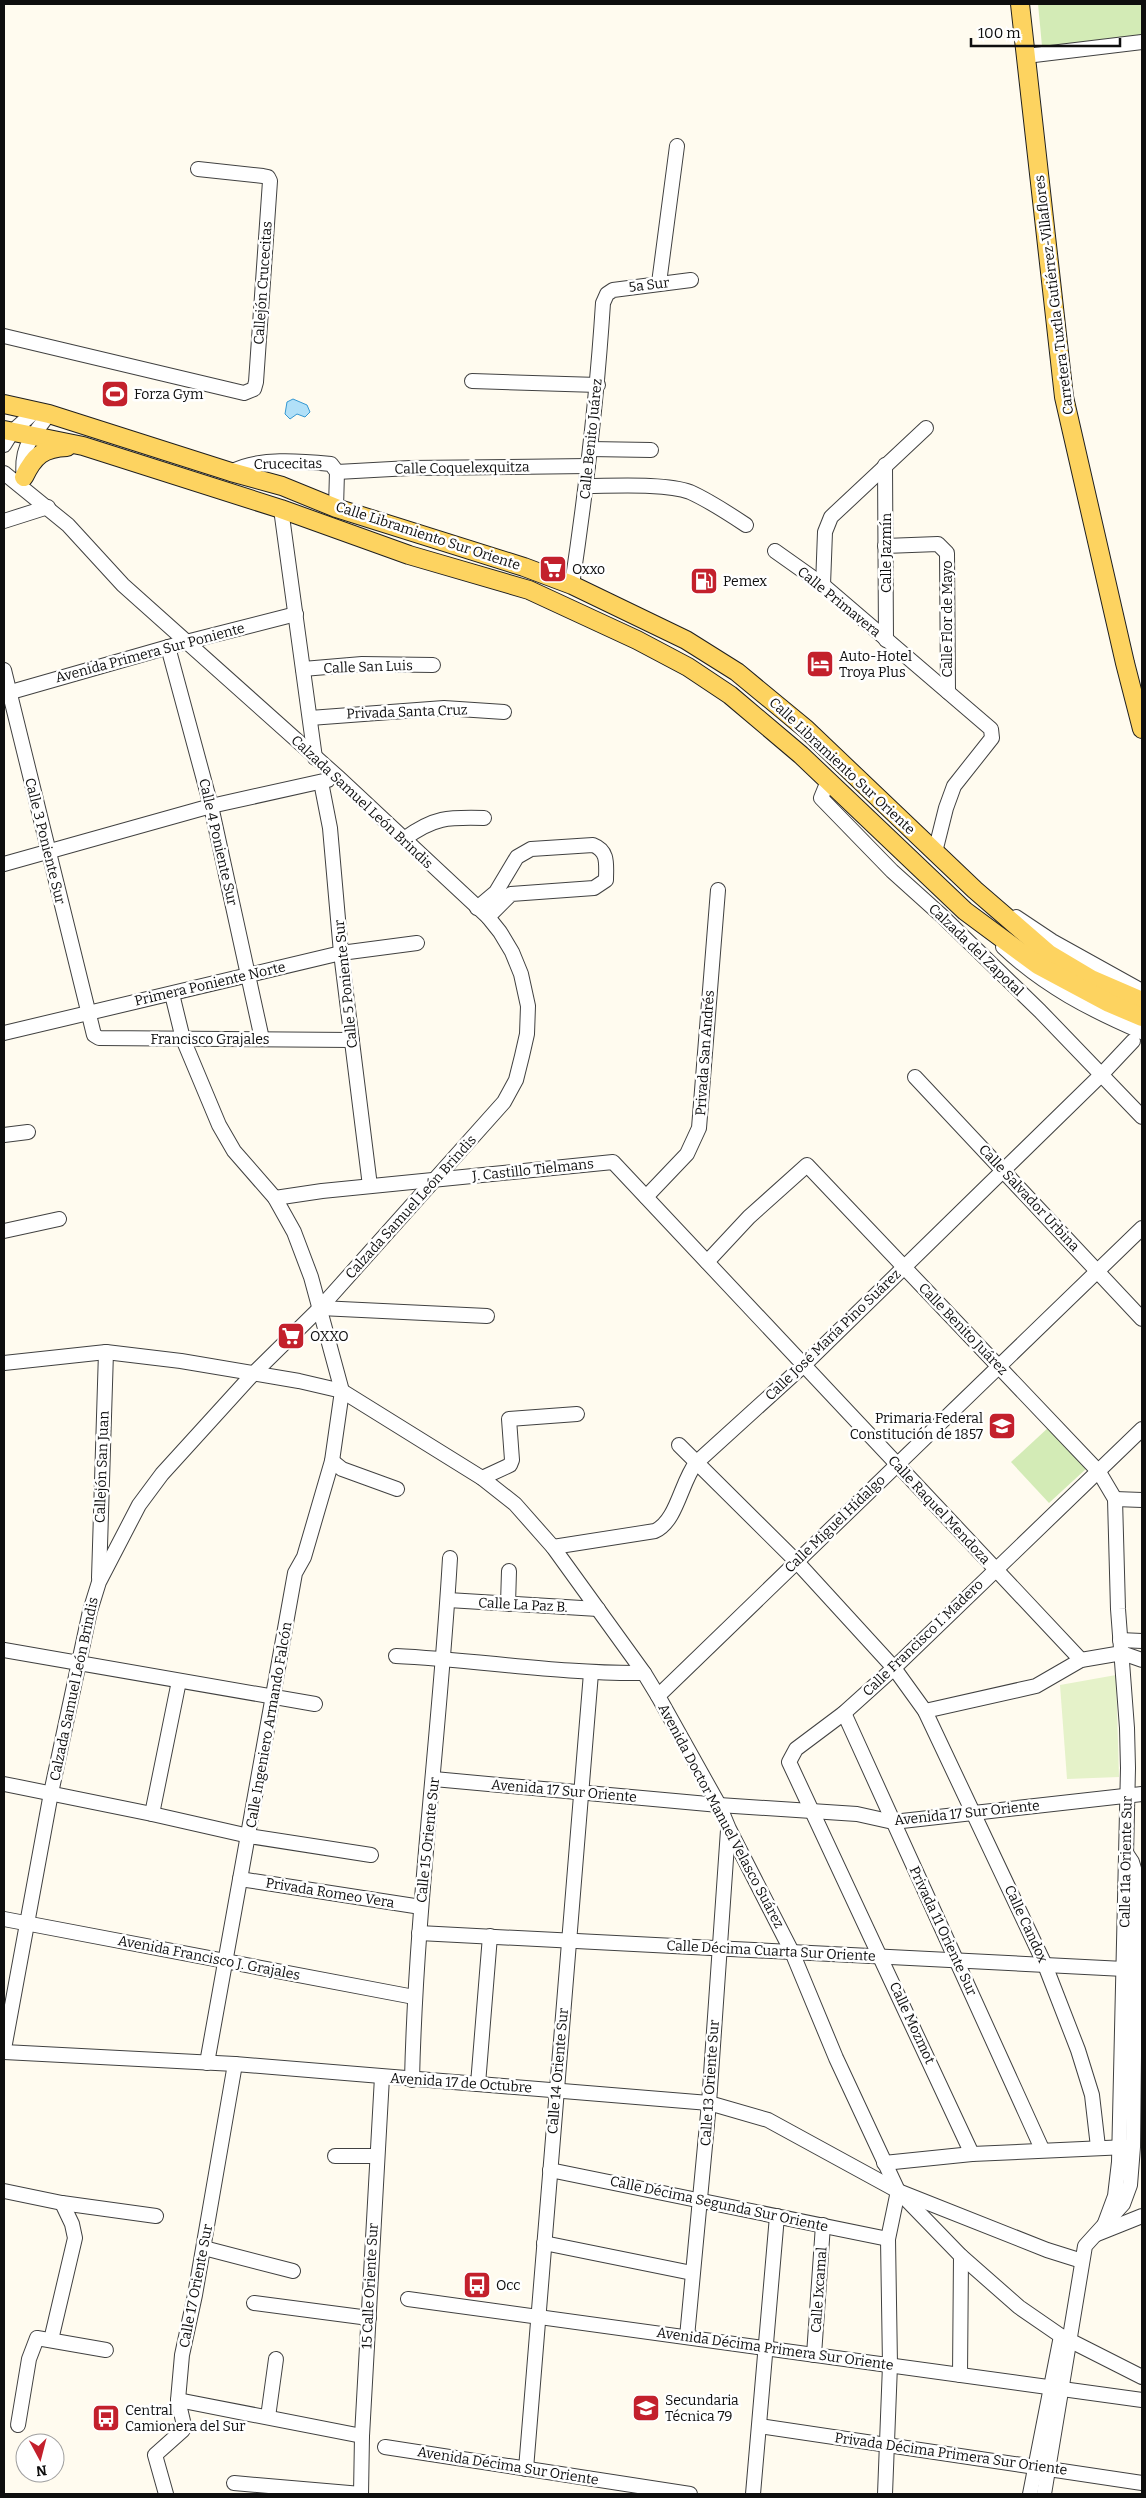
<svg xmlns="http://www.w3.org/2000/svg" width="1146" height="2498" font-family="Bitter,serif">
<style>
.green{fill:#d3ebb6}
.pitch{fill:#e5f2c9}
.water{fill:#b1e0f8;stroke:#3598d2}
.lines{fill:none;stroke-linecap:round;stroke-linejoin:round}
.minor-casing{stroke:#414141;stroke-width:16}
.major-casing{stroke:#1f1f1f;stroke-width:20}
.minor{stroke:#fff;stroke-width:14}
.major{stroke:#fdd360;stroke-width:18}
.labels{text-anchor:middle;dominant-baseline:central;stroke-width:5;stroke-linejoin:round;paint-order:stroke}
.street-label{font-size:14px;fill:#0e0e0e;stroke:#fff}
.poi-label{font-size:14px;fill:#0e0e0e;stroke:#fff;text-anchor:start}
</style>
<rect width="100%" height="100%" fill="#fffbef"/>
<!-- green -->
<g class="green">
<polygon points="1038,4 1142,4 1142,36 1042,46"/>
<polygon points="1049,1427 1087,1468 1049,1503 1011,1462"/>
</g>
<!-- pitch -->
<polygon class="pitch" points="1116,1675 1119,1777 1067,1779 1060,1685"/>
<!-- water -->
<polygon class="water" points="293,399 307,405 310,412 305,417 297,414 290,419 285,414 287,402"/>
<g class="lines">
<!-- minor casing -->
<g class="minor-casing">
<g id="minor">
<polyline points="1026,56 1142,42"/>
<polyline points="659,283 677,146"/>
<polyline points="4,336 244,393 254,389 256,382 270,181 268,177 263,176 198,169"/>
<polyline points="472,381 598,385"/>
<polyline points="4,445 12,432 34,412"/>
<polyline points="590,449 651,450"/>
<polyline points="885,465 886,640"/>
<path d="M 231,472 C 258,457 301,461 331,464 L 337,472 L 336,508"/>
<polyline points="337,472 410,468 588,466"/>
<polyline points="4,473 68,525 123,585 339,778 488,917 500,932 512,952 521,974 528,1006 527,1034 522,1056 516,1080 504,1102 320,1308 253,1374 162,1474 139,1505 99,1582 90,1611 51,1793 4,2049"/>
<path d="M 24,479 C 20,448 31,438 49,414"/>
<path d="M 587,486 C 614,486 666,483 690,492 C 710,501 728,513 746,525"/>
<polyline points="281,509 315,758"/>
<polyline points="4,521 48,507"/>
<polyline points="885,546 938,544 947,553 948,692"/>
<polyline points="775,551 823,585 991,729 992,738 954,786 946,808 935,852"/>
<path d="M 572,585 C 586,491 597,397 603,303 L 607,294 L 613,290 L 691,280"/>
<polyline points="823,585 825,532 831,517 926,428"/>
<polyline points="168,647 211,806 262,1039"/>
<polyline points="303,669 362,664 433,665"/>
<polyline points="4,670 94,1035 99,1038 352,1040"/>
<polyline points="4,694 186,642 296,614"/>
<polyline points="310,718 444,708 504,712"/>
<polyline points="828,781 821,798 892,871 942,916 1040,1011 1142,1117"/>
<polyline points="321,782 330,828 341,953 370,1186"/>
<path d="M 404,839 C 434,817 448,817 484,818"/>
<polyline points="4,864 211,806 328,780"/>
<path d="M 477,908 L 496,892 L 517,857 L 531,849 L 593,845 C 609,851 606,865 606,880 L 594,888 L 511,894 L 488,917"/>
<polyline points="1016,917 1052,941 1142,991"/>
<path d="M 1003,947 C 1044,986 1091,1010 1142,1032"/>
<polyline points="172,994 183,1039 219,1125 234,1151 275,1198 294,1232 311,1277 342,1391 332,1461 304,1557 295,1573 207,2063"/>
<polyline points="4,1033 341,953 417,943"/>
<polyline points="915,1077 1142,1319"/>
<polyline points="4,1135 28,1132"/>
<polyline points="646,1197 687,1154 699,1128 718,890"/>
<polyline points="275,1198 322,1191 613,1162 1081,1660"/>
<polyline points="4,1231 59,1219"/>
<polyline points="707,1262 749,1217 807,1165 1099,1472 1115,1499 1118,1609 1127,1728 1128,1768 1119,2162 1115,2196 1105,2223"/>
<polyline points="320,1308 487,1316"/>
<polyline points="4,1363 106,1352 181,1361 299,1381 342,1391 482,1478 515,1504 553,1547 644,1673 658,1696 719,1805 729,1829 792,1952 836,2058 898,2191 961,2256 1019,2307 1061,2336 1142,2377"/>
<polyline points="679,1445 797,1562 894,1668 925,1711 1045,1965 1078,2050 1092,2095 1098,2147"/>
<polyline points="332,1461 342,1469 397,1489"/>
<polyline points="482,1478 510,1465 512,1460 509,1419 577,1414"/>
<polyline points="1115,1499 1142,1500"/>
<path d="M 553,1547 L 655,1531 C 677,1521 681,1482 696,1463 L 804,1365 L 1101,1075 L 1133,1041"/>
<polyline points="99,1578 106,1352"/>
<polyline points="448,1600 598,1609"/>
<polyline points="508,1604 509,1571"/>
<polyline points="1120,1640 1142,1641"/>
<polyline points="4,1650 315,1704"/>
<path d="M 396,1656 C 479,1660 561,1674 644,1673"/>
<polyline points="658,1696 1142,1228"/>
<polyline points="925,1711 1036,1686 1081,1660 1122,1653 1142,1660"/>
<polyline points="844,1713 1042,2149"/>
<polyline points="434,1779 719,1805 857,1814 893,1822 1142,1794"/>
<polyline points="4,1784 152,1814 249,1836 371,1855"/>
<polyline points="152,1814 179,1681"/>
<polyline points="240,1879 421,1907"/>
<polyline points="4,1919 414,1997"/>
<polyline points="419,1933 1124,1969"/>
<polyline points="4,2052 235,2064 709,2103 768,2120 898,2191 1047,2250 1082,2261"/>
<path d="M 412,2080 C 416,1906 440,1732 450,1558"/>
<polyline points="478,2084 490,1936"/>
<polyline points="972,2154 789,1762 796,1749 844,1713 894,1668 1142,1429"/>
<polyline points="335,2156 377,2156"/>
<polyline points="884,2163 972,2154 1127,2147"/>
<polyline points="550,2170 888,2239"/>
<polyline points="4,2191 62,2203 156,2216"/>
<polyline points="1097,2234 1142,2216"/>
<polyline points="544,2243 692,2273"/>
<polyline points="204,2248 293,2271"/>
<polyline points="408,2299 1142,2400"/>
<polyline points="254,2303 369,2318"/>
<polyline points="687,2337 709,2103 728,1830"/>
<polyline points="51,2340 75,2238 72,2224 62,2203"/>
<polyline points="814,2355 823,2225"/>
<polyline points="960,2375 961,2256"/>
<polyline points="178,2400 362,2436"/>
<polyline points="268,2417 276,2359"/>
<polyline points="18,2425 29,2359 37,2338 106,2350"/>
<polyline points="760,2426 1142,2483"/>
<polyline points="385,2447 690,2494"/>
<polyline points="526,2469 591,1673"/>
<polyline points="234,2483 361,2494"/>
<polyline points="166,2494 155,2455 183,2430 183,2421 178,2400 182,2355 195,2295 235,2064"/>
<polyline points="361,2494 362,2436 382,2077"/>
<polyline points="753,2494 777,2216"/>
<polyline points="885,2494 890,2365 888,2239 898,2191"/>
<polyline points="1030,2494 1061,2336"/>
<polyline points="1044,2494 1085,2246 1123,2204 1130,2185 1133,2147 1136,1875 1132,1862 1126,1853"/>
</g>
</g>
<!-- major casing -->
<g class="major-casing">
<g id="major">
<polyline points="1020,4 1064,397 1125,663 1142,729"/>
<polyline points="4,404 49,414 231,472 282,486 336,508 524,567 572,585 686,640 737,672 806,729 975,890 1049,954 1091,979 1142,1001"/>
<polyline points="4,430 83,446 281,509 409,555 529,590 637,640 688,667 730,695 801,755 965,911 1038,965 1109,1003 1142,1017"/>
<path d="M 24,477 C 34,456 43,448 67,447"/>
</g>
</g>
<!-- minor -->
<use href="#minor" class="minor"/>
<!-- major -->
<use href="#major" class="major"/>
</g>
<!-- icons -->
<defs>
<g id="stadium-square" transform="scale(1.4375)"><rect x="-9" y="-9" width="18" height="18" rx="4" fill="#c3202c" stroke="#fff"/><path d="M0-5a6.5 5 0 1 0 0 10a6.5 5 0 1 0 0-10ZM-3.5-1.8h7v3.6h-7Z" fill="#fff"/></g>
<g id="supermarket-square" transform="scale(1.4375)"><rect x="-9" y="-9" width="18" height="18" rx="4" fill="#c3202c" stroke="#fff"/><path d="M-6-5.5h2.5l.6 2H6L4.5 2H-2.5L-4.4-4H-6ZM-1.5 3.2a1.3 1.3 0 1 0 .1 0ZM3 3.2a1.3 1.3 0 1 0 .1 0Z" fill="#fff"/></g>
<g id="fuel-square" transform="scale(1.4375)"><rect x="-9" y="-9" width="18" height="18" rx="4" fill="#c3202c" stroke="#fff"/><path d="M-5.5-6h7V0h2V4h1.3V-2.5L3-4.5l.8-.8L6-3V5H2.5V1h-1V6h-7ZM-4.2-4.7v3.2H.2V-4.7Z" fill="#fff"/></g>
<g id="hotel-square" transform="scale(1.4375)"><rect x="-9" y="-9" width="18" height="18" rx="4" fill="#c3202c" stroke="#fff"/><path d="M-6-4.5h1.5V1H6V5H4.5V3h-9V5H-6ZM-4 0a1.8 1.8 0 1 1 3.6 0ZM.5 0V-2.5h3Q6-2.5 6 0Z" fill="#fff"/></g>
<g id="school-square" transform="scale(1.4375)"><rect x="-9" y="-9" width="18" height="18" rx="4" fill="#c3202c" stroke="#fff"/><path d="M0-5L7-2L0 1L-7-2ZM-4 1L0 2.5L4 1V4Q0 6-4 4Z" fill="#fff"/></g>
<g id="bus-square" transform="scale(1.4375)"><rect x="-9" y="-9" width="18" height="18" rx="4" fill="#c3202c" stroke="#fff"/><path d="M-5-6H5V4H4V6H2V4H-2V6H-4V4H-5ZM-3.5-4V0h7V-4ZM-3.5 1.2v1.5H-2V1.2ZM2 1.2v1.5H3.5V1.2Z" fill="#fff"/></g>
</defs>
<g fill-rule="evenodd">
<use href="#stadium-square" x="115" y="394"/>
<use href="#supermarket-square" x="553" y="569"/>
<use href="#fuel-square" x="704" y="581"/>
<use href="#hotel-square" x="820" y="664"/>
<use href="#supermarket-square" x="291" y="1336"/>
<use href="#school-square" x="1002" y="1426"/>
<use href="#bus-square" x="477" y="2285"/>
<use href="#school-square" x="646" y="2408"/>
<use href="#bus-square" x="106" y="2418"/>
</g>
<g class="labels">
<!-- street labels -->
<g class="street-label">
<text transform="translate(263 283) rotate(-86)">Callejón Crucecitas</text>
<text transform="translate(649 285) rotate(-7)">5a Sur</text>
<text transform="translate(1054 295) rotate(-97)">Carretera Tuxtla Gutiérrez-Villaflores</text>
<text transform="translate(591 439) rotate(-84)">Calle Benito Juárez</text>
<text transform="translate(288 464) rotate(-1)">Crucecitas</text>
<text transform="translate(462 468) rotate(-1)">Calle Coquelexquitza</text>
<text transform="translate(428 536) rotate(18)">Calle Libramiento Sur Oriente</text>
<text transform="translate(886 553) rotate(-90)">Calle Jazmín</text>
<text transform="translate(839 602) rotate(39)">Calle Primavera</text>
<text transform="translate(947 619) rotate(-90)">Calle Flor de Mayo</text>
<text transform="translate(150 653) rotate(-15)">Avenida Primera Sur Poniente</text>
<text transform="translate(368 667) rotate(-2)">Calle San Luis</text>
<text transform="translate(407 712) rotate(-2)">Privada Santa Cruz</text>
<text transform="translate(842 766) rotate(43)">Calle Libramiento Sur Oriente</text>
<text transform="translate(362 802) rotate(43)">Calzada Samuel León Brindis</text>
<text transform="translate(45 841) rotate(76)">Calle 3 Poniente Sur</text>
<text transform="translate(218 842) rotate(77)">Calle 4 Poniente Sur</text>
<text transform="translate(976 950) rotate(44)">Calzada del Zapotal</text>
<text transform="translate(210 984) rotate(-13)">Primera Poniente Norte</text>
<text transform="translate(346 984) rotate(-96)">Calle 5 Poniente Sur</text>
<text x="210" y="1039">Francisco Grajales</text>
<text transform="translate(705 1053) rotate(-86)">Privada San Andrés</text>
<text transform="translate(533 1170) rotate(-6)">J. Castillo Tielmans</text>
<text transform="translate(1029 1198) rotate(47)">Calle Salvador Urbina</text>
<text transform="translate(411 1207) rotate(-48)">Calzada Samuel León Brindis</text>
<text transform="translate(963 1329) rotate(46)">Calle Benito Juárez</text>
<text transform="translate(833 1335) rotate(-44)">Calle José María Pino Suárez</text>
<text transform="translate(102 1467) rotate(-88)">Callejón San Juan</text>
<text transform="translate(939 1510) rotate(47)">Calle Raquel Mendoza</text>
<text transform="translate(835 1524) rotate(-44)">Calle Miguel Hidalgo</text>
<text transform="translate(523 1605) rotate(3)">Calle La Paz B.</text>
<text transform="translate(923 1638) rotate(-44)">Calle Francisco I. Madero</text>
<text transform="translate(74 1689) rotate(-78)">Calzada Samuel León Brindis</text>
<text transform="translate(269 1725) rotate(-80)">Calle Ingeniero Armando Falcón</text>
<text transform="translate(564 1791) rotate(5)">Avenida 17 Sur Oriente</text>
<text transform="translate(967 1813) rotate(-6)">Avenida 17 Sur Oriente</text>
<text transform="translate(721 1816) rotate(62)">Avenida Doctor Manuel Velasco Suárez</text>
<text transform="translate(428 1840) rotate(-84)">Calle 15 Oriente Sur</text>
<text transform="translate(1126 1862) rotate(-89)">Calle 11a Oriente Sur</text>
<text transform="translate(330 1893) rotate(9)">Privada Romeo Vera</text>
<text transform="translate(1026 1924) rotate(65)">Calle Candox</text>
<text transform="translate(943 1931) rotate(65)">Privada 11 Oriente Sur</text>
<text transform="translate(771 1951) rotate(3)">Calle Décima Cuarta Sur Oriente</text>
<text transform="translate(209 1958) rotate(11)">Avenida Francisco J. Grajales</text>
<text transform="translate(912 2023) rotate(65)">Calle Mozmot</text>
<text transform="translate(558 2071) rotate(-85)">Calle 14 Oriente Sur</text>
<text transform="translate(461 2083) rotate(4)">Avenida 17 de Octubre</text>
<text transform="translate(710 2083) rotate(-86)">Calle 13 Oriente Sur</text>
<text transform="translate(719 2204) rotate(12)">Calle Décima Segunda Sur Oriente</text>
<text transform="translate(196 2286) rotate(-79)">Calle 17 Oriente Sur</text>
<text transform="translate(370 2286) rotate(-87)">15 Calle Oriente Sur</text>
<text transform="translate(819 2290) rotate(-86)">Calle Ixcamal</text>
<text transform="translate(775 2349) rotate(8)">Avenida Décima Primera Sur Oriente</text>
<text transform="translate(951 2454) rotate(8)">Privada Décima Primera Sur Oriente</text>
<text transform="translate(508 2466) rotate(9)">Avenida Décima Sur Oriente</text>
</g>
<!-- poi labels -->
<g class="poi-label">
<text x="134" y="394">Forza Gym</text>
<text x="572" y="569">Oxxo</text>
<text x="723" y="581">Pemex</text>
<text x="839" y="656">Auto-Hotel<tspan x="839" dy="16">Troya Plus</tspan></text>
<text x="310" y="1336">OXXO</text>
<text x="983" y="1418" text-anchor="end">Primaria Federal<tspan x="983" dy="16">Constitución de 1857</tspan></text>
<text x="496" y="2285">Occ</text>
<text x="665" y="2400">Secundaria<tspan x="665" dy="16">Técnica 79</tspan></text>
<text x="125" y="2410">Central<tspan x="125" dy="16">Camionera del Sur</tspan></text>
</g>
</g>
<!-- border -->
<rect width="1146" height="2498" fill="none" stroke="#0e0e0e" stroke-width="10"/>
<!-- north arrow -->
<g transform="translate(40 2458) rotate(173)"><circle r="24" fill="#ffffff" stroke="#9f9f9f"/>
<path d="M0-4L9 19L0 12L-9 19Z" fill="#c3202c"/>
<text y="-8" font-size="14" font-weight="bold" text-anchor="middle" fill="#0e0e0e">N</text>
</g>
<!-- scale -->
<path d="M971 38v8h149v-8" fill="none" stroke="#0e0e0e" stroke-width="2.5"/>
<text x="978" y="38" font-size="15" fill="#0e0e0e" stroke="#ffffff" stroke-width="4" paint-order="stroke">100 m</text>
</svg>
